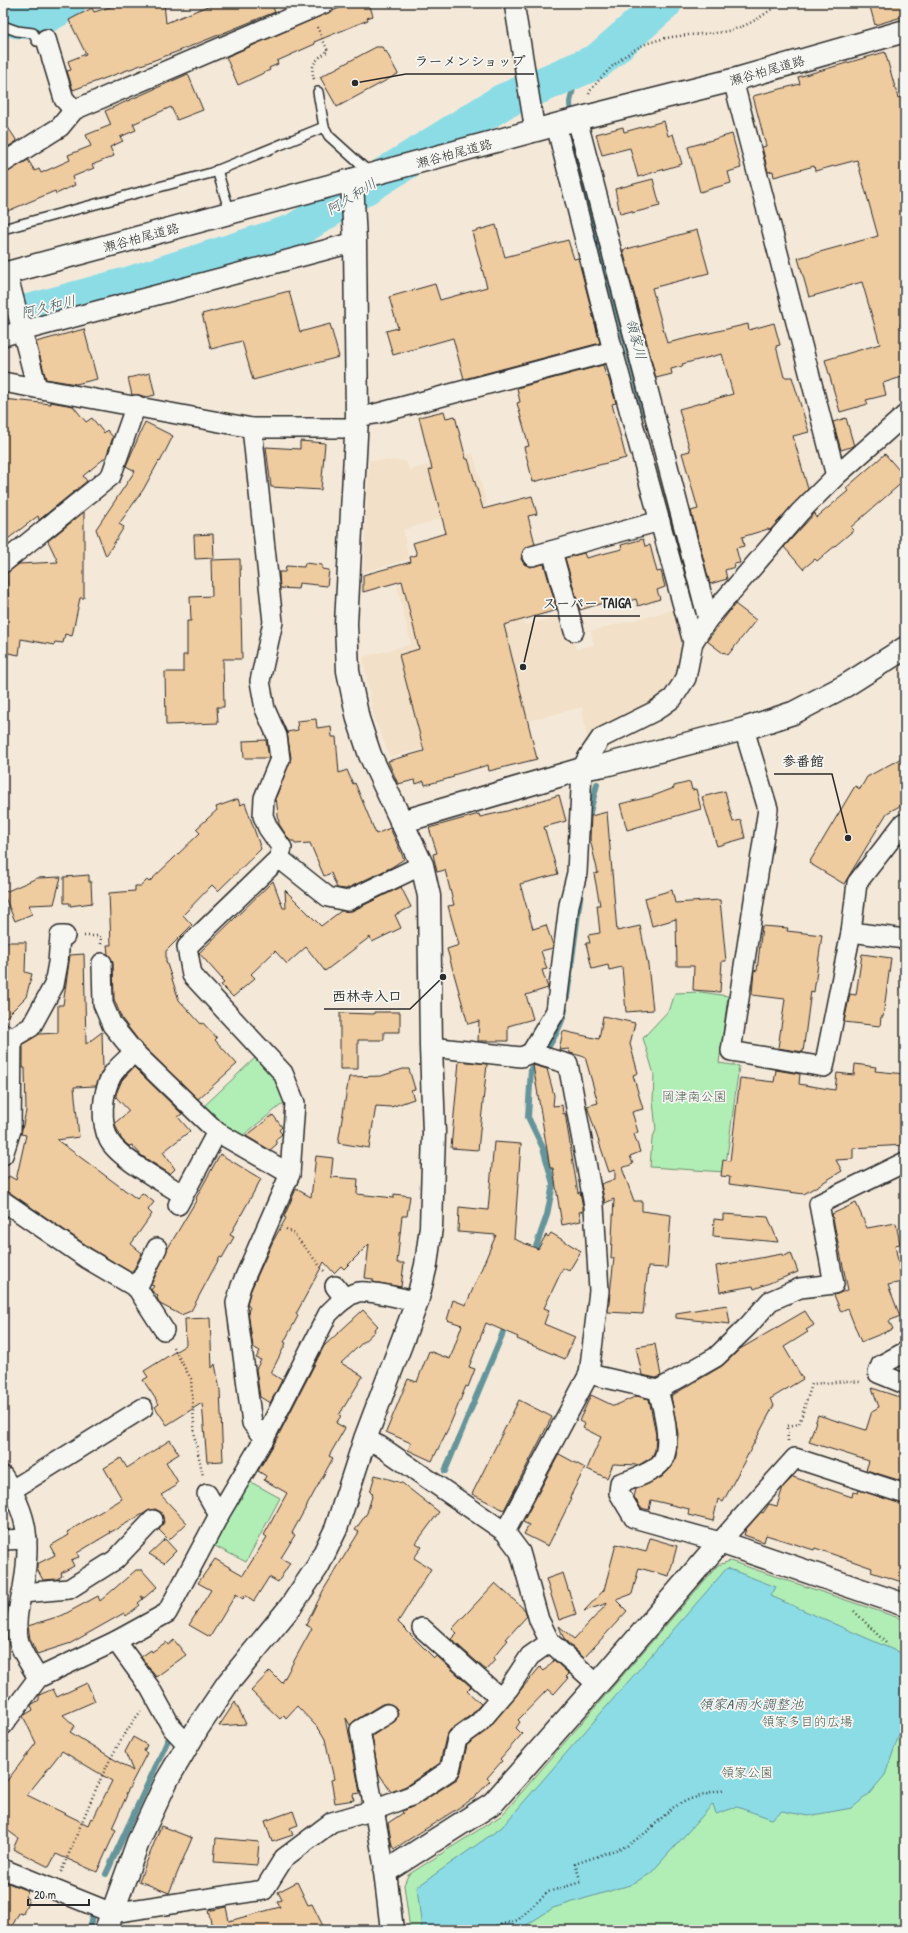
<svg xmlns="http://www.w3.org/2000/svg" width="908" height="1933" font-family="'Patrick Hand','Klee One',sans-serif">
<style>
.built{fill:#f2e0c8}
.green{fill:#b1eeb5;stroke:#6e8c70}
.water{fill:#8cdce6;stroke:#65959b}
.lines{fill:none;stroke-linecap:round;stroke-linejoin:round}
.stream{stroke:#65959b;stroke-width:6}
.river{stroke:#8cdce6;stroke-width:36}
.building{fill:#efcba0;stroke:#2b2b2b;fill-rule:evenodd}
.lane-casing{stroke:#2b2b2b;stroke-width:12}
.street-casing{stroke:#2b2b2b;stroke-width:22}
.secondary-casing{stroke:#2b2b2b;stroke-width:25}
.path{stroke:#2b2b2b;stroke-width:2.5;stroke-dasharray:1 3;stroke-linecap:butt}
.lane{stroke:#f6f6f2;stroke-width:9}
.street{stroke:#f6f6f2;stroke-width:19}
.secondary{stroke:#f6f6f2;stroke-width:22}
.labels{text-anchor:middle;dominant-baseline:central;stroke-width:3.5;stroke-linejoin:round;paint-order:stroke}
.street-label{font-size:13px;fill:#2b2b2b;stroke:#f6f6f2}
.park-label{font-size:13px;fill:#4c5c4e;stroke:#f6f6f2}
.water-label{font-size:14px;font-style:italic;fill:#43575a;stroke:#f6f6f2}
.leader{fill:none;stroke:#2b2b2b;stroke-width:1.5}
.callout-dot{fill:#2b2b2b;stroke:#f6f6f2;stroke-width:1.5}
.callout-label{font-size:14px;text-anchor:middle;font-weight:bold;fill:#2b2b2b;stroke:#f6f6f2;stroke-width:3.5;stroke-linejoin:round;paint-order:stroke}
</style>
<rect width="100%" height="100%" fill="#f4e9d9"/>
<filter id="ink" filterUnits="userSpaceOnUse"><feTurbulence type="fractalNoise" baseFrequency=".025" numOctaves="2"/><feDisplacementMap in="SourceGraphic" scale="8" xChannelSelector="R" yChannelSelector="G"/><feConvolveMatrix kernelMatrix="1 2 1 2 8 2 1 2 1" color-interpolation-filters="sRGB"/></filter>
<g filter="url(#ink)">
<!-- built -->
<g class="built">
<polygon points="473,453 487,504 403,530 409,559 363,572 369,460 406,461 409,470"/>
<polygon points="506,559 525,625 567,615 576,649 594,645 591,631 677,609 687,644 681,676 666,696 618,720 587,739 582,707 390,757 374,718 363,657 411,644 397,586"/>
</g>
<!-- green -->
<g class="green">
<polygon points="701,992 728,996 719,1063 739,1066 725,1172 650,1167 652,1139 656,1130 653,1101 654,1074 643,1038 670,1009 675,993"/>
<polygon points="257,1056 278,1074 285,1102 241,1137 201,1109"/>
<polygon points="247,1480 280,1498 246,1562 213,1545"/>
<polygon points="730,1561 905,1620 905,1930 762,1930 727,1928 706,1930 410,1930 404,1885 408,1875 502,1815 718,1565"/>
</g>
<!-- water -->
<polygon class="water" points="727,1568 776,1587 771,1596 905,1655 905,1718 885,1775 869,1794 852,1808 808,1816 782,1811 772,1819 737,1807 716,1814 713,1804 650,1874 630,1885 553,1908 522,1928 511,1930 422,1930 417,1887 502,1827"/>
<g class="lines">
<!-- stream -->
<g class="stream">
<polyline points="571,118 570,102 577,70"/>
<polyline points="571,129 572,142 645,414"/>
<polyline points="685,566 695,613"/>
<polyline points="589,816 597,784"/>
<polyline points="567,997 581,891"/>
<path d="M 533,1255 L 547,1215 L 553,1184 L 543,1148 L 528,1117 L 531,1069 C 544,1057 562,1027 565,1010"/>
<polyline points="445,1471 507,1323"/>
<polyline points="106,1874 168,1740"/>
<polyline points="89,1930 92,1917"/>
</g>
<!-- river -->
<g class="river">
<path d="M 3,16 C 33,28 42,17 68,3"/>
<polyline points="3,317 36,310 134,283 293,232 502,102 598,61 664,3"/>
</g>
</g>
<!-- building -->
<g class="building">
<polygon points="123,3 164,3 166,23 215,3 271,3 275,12 179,51 73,90 67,71 71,70 68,61 86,54 69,20 92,8 94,12"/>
<polygon points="351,3 369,3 373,16 367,18 368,20 314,42 315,44 277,61 278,64 269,68 270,70 238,85 226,57"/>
<polygon points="869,3 905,3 905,16 875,25"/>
<polygon points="376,47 382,47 385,52 386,51 398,74 337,107 320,77"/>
<polygon points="885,52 898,98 905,96 905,323 900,324 905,341 905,376 883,383 886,395 866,400 868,404 840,412 825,360 880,344 862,282 809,297 798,258 878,236 857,160 815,171 814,166 774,177 773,171 768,172 762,147 766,146 753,96 800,84 798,77"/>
<polygon points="188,74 203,110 177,120 171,107 133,124 136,130 120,137 123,141 110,147 114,156 92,165 94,168 72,177 75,185 56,194 55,191 3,213 3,174 28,160 35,171 39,169 41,173 70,160 68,155 91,146 86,135 111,125 105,111"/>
<polygon points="3,120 17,141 3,150"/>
<polygon points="664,121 668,136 673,134 682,164 638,177 630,148 602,155 596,134 623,127 624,132"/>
<polygon points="732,134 741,168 728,172 731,183 700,192 688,147"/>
<polygon points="653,179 660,206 632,213 632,211 620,214 615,189"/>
<polygon points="496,225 505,257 568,240 574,259 578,258 600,343 464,379 453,338 393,355 386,331 398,328 389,297 435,284 440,300 487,287 472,232"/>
<polygon points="697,230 709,273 652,288 667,343 748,324 749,330 774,323 780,345 776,346 784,377 792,377 809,432 793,436 808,489 770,530 768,529 742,537 744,546 736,548 740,563 734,564 735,567 725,570 727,579 710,584 691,511 698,509 682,453 690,451 679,409 733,394 722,354 682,364 683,366 671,369 672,374 656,378 623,250"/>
<polygon points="289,291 300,332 330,324 339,357 253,380 242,341 211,349 202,314"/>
<polygon points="84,329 97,379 76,384 46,379 36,342"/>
<polygon points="603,365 606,376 608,376 616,403 612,404 626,458 533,482 524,447 529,446 517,403 520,402 517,388"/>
<polygon points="150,373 155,395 147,397 139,395 132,395 128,378"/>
<polygon points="3,399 51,404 50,402 73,406 86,422 92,418 104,433 107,430 113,437 106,457 83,476 87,481 39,520 38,516 5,541 5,536 3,537"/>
<polygon points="444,411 446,418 455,416 466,459 468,459 483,509 532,496 537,514 528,516 535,544 524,549 521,559 524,564 530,567 544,564 557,610 504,625 537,759 489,771 488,765 453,775 454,777 425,785 424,781 416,784 415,780 398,784 388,761 424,751 399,655 419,649 402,581 363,592 363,575 411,562 410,557 417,555 413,543 446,533 429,470 432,469 419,417"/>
<polygon points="846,418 854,446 841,450 833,422"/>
<polygon points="145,422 173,436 160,462 159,461 143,490 119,524 124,527 106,556 96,529 135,471 126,466"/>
<polygon points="300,441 325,443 321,490 271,487 266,447 300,449"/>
<polygon points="885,454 905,477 905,480 851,527 854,530 817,561 815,559 803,569 784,547 815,513 816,518 848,491 846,488"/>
<polygon points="84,512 84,598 80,598 72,636 65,634 63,643 55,642 54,645 21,639 19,655 3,652 3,604 9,605 7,573 19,564 58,562 48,541"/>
<polygon points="213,534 214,558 195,559 194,535"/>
<polygon points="643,539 645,546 650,545 657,572 661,571 665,587 657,590 660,599 638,606 636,599 607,607 606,602 580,610 565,558 584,553 586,558 622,549 621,545"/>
<polygon points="240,559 242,659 223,659 224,707 217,707 218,723 166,725 165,672 183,672 183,655 187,655 187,621 191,621 190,597 212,596 211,560"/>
<polygon points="305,563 322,565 322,569 329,570 327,586 299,583 298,589 280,588 279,572 285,572 286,566 304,567"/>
<polygon points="735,604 756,620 728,655 724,652 723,653 707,641"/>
<polygon points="316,719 317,728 331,726 332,737 336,737 339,773 347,770 353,784 355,783 376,834 390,828 404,859 392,867 346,889 337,888 331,873 324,876 310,843 295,844 294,841 290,841 279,824 276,797 291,758 287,732 298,730 297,721"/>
<polygon points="266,740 269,758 244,758 243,741"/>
<polygon points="905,756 905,803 887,813 844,884 809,863 855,786 860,789 867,777"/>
<polygon points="690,782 692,790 696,789 701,809 627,830 620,804 653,796 674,788 674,786"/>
<polygon points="725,791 733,822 741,820 745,838 717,846 702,797"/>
<polygon points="559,795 566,821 544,827 558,874 520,884 533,929 546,925 553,945 553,948 541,951 547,969 542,970 548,988 526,995 533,1019 508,1026 508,1041 478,1041 479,1021 468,1024 447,949 459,945 448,906 454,905 445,870 437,872 433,854 437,853 429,828 479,814 480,817 507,811"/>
<polygon points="238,799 240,805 245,803 261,849 218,891 212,885 183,915 192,925 166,951 166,961 179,1000 201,1024 203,1023 217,1038 215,1040 237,1064 198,1099 142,1045 122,1019 114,999 113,962 108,954 107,945 111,945 109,893 135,891 135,886 141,886 147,880 149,882 200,833 196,829 217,810 216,807"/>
<polygon points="607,812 617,931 640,926 648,965 653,1010 626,1012 622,967 609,970 608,965 592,969 586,943 590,943 588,935 600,933 597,905 600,905 594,874 598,873 590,839 591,816"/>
<polygon points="89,875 89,882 91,882 92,903 70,906 70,903 64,903 64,877"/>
<polygon points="61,877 54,904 29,905 32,914 15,921 3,893 37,878"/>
<polygon points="273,881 283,908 286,908 285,890 321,926 341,911 352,911 401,887 411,907 395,915 401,928 372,942 370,937 325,971 306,947 287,964 275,951 251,974 255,978 233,997 221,985 224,983 221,980 222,979 199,953"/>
<polygon points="672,890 675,903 720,900 726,961 722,961 720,992 693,990 694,966 677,966 676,919 652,926 645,898"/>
<polygon points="762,926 788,928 787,931 822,935 814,992 811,991 803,1052 778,1048 785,999 752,995 754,970 757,971"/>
<polygon points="3,942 26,942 25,972 32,974 26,997 3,1020"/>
<polygon points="84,954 86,1044 102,1032 103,1069 96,1086 74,1087 79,1137 57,1140 137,1199 142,1193 154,1202 148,1210 152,1214 131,1244 142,1253 132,1273 92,1249 9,1192 3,1190 3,1185 9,1176 16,1180 26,1135 21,1134 26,1111 25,1068 23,1068 23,1044 39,1034 58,1033 58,1005 63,1005 70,955"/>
<polygon points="862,954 891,958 883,1017 881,1017 880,1026 844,1022 850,994 856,995"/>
<polygon points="374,1012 400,1012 400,1032 384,1032 384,1040 358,1040 358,1069 340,1069 340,1013 374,1014"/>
<polygon points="603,1016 635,1023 630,1044 638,1073 633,1075 643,1109 632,1112 638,1132 634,1134 640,1152 630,1156 633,1164 622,1168 634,1201 642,1201 642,1211 671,1215 667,1268 648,1267 643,1314 608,1312 614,1258 611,1258 614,1199 605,1203 601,1184 615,1179 615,1170 609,1172 587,1106 598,1103 585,1057 570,1053 569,1049 559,1050 563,1031 599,1039"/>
<polygon points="459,1061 487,1064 478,1150 451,1148"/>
<polygon points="855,1064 876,1067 875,1071 905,1074 905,1145 853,1148 853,1159 836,1160 842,1171 804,1194 729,1184 730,1177 721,1176 723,1160 730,1161 740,1078 774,1082 776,1070 800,1074 799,1084 835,1090 837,1073 854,1075"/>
<polygon points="533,1065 547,1069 554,1095 553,1106 562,1105 563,1114 565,1113 578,1193 580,1192 583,1207 583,1211 579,1212 581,1221 562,1225 553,1168 550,1168"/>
<polygon points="134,1067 182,1114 178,1117 190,1131 163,1152 175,1169 170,1174 142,1156 132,1145 129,1146 122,1140 117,1129 115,1123 129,1111 116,1097 116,1094 122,1080"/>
<polygon points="403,1069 409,1069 415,1089 411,1090 414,1099 391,1107 376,1106 369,1148 338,1143 349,1077 381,1076"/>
<polygon points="273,1115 282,1127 279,1130 282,1134 275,1140 277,1144 270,1150 246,1136"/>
<polygon points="494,1142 521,1144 514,1239 538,1249 546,1235 548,1237 551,1233 581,1251 569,1271 563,1268 544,1308 549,1310 544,1324 575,1337 565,1359 517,1339 518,1337 486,1323 469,1367 475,1369 468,1387 466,1386 449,1427 432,1461 408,1450 411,1443 386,1432 408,1379 417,1382 429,1351 450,1359 462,1325 447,1320 453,1300 466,1305 496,1235 458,1232 459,1207 488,1210"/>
<polygon points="220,1154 261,1179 230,1235 234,1237 222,1258 220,1257 191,1311 181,1315 160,1304 157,1298 158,1296 151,1290 154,1286 151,1285 168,1248 197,1199 196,1198"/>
<polygon points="316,1156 333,1158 331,1177 358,1179 357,1194 394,1198 394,1194 410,1196 407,1216 402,1216 397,1263 404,1263 401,1287 373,1282 373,1279 365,1278 369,1244 344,1269 341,1266 334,1273 324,1262 296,1314 298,1316 284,1342 286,1343 271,1373 282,1380 270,1403 260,1397 256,1369 261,1360 256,1358 260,1351 253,1347 248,1311 250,1308 247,1304 251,1290 273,1241 286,1218 284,1217 296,1189 311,1197"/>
<polygon points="856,1203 867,1228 896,1223 900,1244 895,1245 902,1282 888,1285 900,1316 889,1321 893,1329 861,1342 848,1309 841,1312 834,1295 848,1290 832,1214"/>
<polygon points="723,1214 768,1217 778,1242 713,1236 714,1219 723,1220"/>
<polygon points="791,1253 798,1272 754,1289 753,1286 720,1292 716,1266 782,1254 783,1256"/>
<polygon points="727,1305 730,1324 676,1318 676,1313"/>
<polygon points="363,1310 378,1326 374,1329 375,1331 341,1363 363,1376 339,1415 341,1416 336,1423 345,1428 329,1456 333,1458 292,1533 295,1535 281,1558 290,1563 278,1582 269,1577 254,1601 245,1595 243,1599 236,1594 210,1637 189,1625 211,1590 198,1583 215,1559 243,1575 267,1537 264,1535 287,1493 264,1480 266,1476 258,1471 274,1444 324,1346"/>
<polygon points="805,1311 814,1325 806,1330 808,1332 784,1347 803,1379 770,1399 774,1405 723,1502 718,1499 713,1521 688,1515 689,1509 651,1500 649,1510 641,1508 634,1497 636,1489 662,1477 672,1467 676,1456 678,1434 671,1396 722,1366 740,1349"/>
<polygon points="210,1318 212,1368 215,1364 220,1390 223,1461 207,1462 202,1403 167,1425 155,1407 159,1404 143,1380 148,1377 144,1371 186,1345 185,1319"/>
<polygon points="655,1344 661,1376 656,1378 642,1375 636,1347"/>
<polygon points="872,1388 905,1399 905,1482 866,1470 869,1461 809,1442 818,1415 866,1430 872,1411 879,1407"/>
<polygon points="591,1395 614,1406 637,1396 649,1399 656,1435 655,1450 652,1457 639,1465 613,1464 607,1478 587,1469 601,1437 583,1428 585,1424 579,1421"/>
<polygon points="519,1400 552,1417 504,1510 472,1494"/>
<polygon points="170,1440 179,1454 166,1462 178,1482 175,1484 176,1486 161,1495 187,1523 169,1540 159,1530 164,1522 161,1512 155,1509 150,1510 111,1532 109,1531 110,1533 77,1553 79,1557 71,1560 74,1566 61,1573 62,1576 57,1579 43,1580 37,1569 37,1564 55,1555 50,1546 69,1535 67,1532 122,1499 104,1468 121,1458 127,1468"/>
<polygon points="559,1454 585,1468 570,1497 572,1498 548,1546 524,1534 529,1525 523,1522"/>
<polygon points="375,1475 402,1483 439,1512 416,1543 422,1547 414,1558 431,1569 398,1622 434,1658 437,1656 471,1687 467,1691 481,1704 471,1715 450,1730 446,1737 440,1763 406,1786 391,1792 378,1772 372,1736 396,1720 398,1714 396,1708 387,1703 382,1704 354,1721 350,1725 346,1718 360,1793 353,1794 354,1800 335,1803 331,1780 334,1779 325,1739 319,1729 297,1706 286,1718 284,1715 280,1719 251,1691 270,1671 282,1683 312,1628 306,1625 324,1589 359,1532 355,1530 367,1513 373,1493 370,1492"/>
<polygon points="793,1477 852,1497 853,1492 858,1493 859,1490 905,1505 905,1583 871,1572 872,1568 815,1548 814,1550 766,1535 764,1542 744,1535 746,1529 761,1512 763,1513 769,1504 777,1506 783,1487"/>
<polygon points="650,1538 677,1546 669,1576 639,1568 632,1594 616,1600 627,1611 584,1658 564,1639 559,1626 574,1639 608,1603 584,1611 604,1590 616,1544 646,1552"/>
<polygon points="165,1539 176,1551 164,1563 149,1554"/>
<polygon points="136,1570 142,1570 157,1587 144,1598 141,1596 143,1599 138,1603 140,1605 126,1616 124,1613 71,1643 37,1654 30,1639 28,1626 63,1615 98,1596 100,1601"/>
<polygon points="563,1573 576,1614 559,1620 546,1579"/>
<polygon points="495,1583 525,1610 527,1616 506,1639 508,1640 493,1658 495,1660 486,1670 451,1639 457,1633 452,1629"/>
<polygon points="174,1640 186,1655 156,1677 141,1657 151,1650 152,1652 166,1642 168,1645"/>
<polygon points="554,1660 569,1674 566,1677 568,1678 554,1694 548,1689 518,1720 520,1722 516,1728 522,1734 500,1759 502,1761 487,1778 490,1781 474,1798 394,1849 392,1846 388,1823 403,1813 402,1811 417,1805 457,1779 461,1772 467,1745 487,1730 540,1667 544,1671"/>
<path d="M 87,1683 L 95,1701 L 63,1715 L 75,1726 L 70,1732 L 133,1771 L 125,1752 L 133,1737 L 147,1745 L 144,1751 L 147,1753 L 126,1794 L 127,1795 L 112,1828 L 116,1830 L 97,1872 L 56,1854 L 49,1867 L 13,1849 L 18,1838 L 3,1827 L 3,1786 L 36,1743 L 23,1716 L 33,1710 L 31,1705 L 39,1700 L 39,1695 L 53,1689 L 57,1697 ZM 62,1751 L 112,1781 L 93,1819 L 91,1818 L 88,1825 L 27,1795 Z"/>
<polygon points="235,1702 246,1724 219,1726"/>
<polygon points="293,1811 298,1825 290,1828 293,1835 272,1842 265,1821"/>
<polygon points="161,1826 192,1838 169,1893 139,1881"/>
<polygon points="216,1838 259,1842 257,1865 214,1862"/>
<polygon points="3,1881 28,1891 25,1897 29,1899 23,1914 19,1913 10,1930 3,1930"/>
<polygon points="297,1882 308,1905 312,1904 325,1930 213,1930 208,1911 226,1907 229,1921 280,1907 277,1902 282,1900 278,1892"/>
</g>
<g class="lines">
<!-- lane casing -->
<g class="lane-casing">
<g id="lane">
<polyline points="3,26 17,31 33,33 37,41 46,39"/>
<polyline points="318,92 324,127"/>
<polyline points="217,170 230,213"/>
<polyline points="3,229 211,173 324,127 329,136 370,173"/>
</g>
</g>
<!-- street casing -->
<g class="street-casing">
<g id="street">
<polyline points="514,3 535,131"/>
<polyline points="46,39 64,99 74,110"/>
<polyline points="733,80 836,476"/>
<polyline points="577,119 708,619"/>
<polyline points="556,125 613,351 693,642"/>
<polyline points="3,163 60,127 74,110 325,3"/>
<polyline points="7,273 37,388"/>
<polyline points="3,336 355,242"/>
<polyline points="3,382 252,428 356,428"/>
<polyline points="357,417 375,414 613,351"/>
<polyline points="252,428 273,622 260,681 265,709 277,736 280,759 264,798 263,816 268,828 282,848 279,858"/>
<polyline points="552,551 574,631"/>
<polyline points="532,556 660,521"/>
<polyline points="3,563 111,476 136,405"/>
<polyline points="744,729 768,809 731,1051 824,1067 851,932"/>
<polyline points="905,823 902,825 857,883 851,932 905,939"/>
<polyline points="102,963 103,1004 112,1025 134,1052 217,1132 290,1174"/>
<polyline points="3,1034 12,1038 11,1130 3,1155"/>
<polyline points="12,1038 31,1027 54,985 58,963 60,936 65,936"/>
<polyline points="431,1047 521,1057 531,1053"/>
<path d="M 134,1052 C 127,1060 115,1068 111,1077 C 102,1094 100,1122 109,1140 C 118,1158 165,1183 183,1195"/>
<polyline points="3,1201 86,1258 137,1288 164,1330"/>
<polyline points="178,1205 217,1132"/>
<polyline points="335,1286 345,1299"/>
<polyline points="137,1288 157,1248"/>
<polyline points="905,1352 881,1365 878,1373 905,1384"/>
<polyline points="589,1374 658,1390 716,1357 748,1326 770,1301 800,1288 834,1284 819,1204 905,1162"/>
<path d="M 658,1390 C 663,1408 672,1442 663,1460 C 656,1472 633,1479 620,1483 L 619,1493 L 634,1518 L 720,1542 L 795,1458 L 905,1494"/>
<polyline points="264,1439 252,1423 236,1303 241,1286 290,1174 295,1103 283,1073 192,975 187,947 279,858 328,897 347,901 422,865"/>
<polyline points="365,1439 380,1446 505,1532 520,1552 539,1620 550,1642 597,1684"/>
<path d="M 3,1476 C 29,1515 31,1542 23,1588 C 19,1605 14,1625 19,1642 C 22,1654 32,1667 38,1678"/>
<polyline points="12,1490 143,1408"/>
<polyline points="207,1494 219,1515"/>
<polyline points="505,1532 589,1374 599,1291 594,1206 568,1064 531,1053 556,1011 569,905 577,873 582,769 588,757 601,738 655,711 673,698 686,678 693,642 708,619 800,512 836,476 905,415"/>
<polyline points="3,1540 27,1539"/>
<polyline points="22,1593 69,1589 115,1560 153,1520"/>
<polyline points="422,1628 500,1698"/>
<polyline points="116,1641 150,1688 172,1728 188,1745"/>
<path d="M 3,1725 L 38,1678 L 116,1641 L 167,1613 L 219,1515 L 264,1439 L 328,1314 C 336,1306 346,1295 358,1292 C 369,1290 406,1299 417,1302"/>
<polyline points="3,1869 112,1913 264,1890 284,1858 332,1822 374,1810 411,1796 450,1770 457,1739 479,1723 509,1688 530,1656 550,1642"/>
<polyline points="385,1872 360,1730 387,1714"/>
</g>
</g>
<!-- secondary casing -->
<g class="secondary-casing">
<g id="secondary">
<polyline points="3,274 585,117 733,80 905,31"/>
<polyline points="401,822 582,769 605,765 744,729 793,713 845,686 905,648"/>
<polyline points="106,1930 138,1842 167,1780 199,1726 228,1683 291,1606 318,1566 336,1529 365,1439 417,1302 426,1265 431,1227 434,1133 431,1047 429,896 422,865 370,755 358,719 348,671 346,624 357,417 355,242 352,180"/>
<polyline points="392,1930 385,1872 493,1803 610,1670 720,1542 905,1605"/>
</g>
</g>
<!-- path -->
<g class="path">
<path d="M 314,79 C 309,64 317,59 328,51 L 317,27"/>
<path d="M 589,94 L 590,91 C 607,70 628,48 655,41 C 677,34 700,35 722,32 C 743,29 763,17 779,3"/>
<polyline points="84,936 101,936 101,944"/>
<polyline points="286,1229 293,1233 324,1271"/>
<polyline points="173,1347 191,1379 195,1439 203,1476"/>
<polyline points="788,1441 787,1426 799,1424 812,1384 848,1381 860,1382"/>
<polyline points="854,1611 888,1645"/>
<path d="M 61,1872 C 85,1818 104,1758 141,1711"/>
<polyline points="481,1930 518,1920 548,1892 581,1882 575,1864 627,1846 648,1831 672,1808 690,1799 725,1789"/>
</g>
<!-- lane -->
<use href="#lane" class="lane"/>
<!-- street -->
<use href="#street" class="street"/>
<!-- secondary -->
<use href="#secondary" class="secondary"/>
</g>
</g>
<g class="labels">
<!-- street labels -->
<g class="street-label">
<text transform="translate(767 70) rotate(-16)">瀬谷柏尾道路</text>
<text transform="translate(454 153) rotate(-15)">瀬谷柏尾道路</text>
<text transform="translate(141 237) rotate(-15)">瀬谷柏尾道路</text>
</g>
<!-- park labels -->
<g class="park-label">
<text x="694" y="1096">岡津南公園</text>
<text x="807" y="1721">領家多目的広場</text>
<text x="747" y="1772">領家公園</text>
</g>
<!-- water labels -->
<g class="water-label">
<text transform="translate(351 196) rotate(-32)">阿久和川</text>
<text transform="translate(48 306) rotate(-14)">阿久和川</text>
<text transform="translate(637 339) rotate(75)">領家川</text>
<text x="751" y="1703">領家A雨水調整池</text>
</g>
</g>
<!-- callouts -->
<path class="leader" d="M355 83L406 74H534M523 667L535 616H640M848 838L832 774H774M443 977L410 1009H324"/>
<g class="callout-dot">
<circle cx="355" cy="83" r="4"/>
<circle cx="523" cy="667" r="4"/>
<circle cx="848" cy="838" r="4"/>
<circle cx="443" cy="977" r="4"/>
</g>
<g class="callout-label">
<text x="470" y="66">ラーメンショップ</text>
<text x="587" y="608">スーパー TAIGA</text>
<text x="803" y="766">参番館</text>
<text x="367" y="1001">西林寺入口</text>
</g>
<!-- margin -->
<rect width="908" height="1933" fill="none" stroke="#f6f6f2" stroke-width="16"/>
<rect x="8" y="8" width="892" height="1917" fill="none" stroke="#2b2b2b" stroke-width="1.5" filter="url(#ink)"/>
<!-- scale -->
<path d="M28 1899v6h61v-6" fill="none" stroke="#2b2b2b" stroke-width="2"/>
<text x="34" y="1899" font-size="12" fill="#2b2b2b" stroke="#f6f6f2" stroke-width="3" paint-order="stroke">20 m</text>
</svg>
